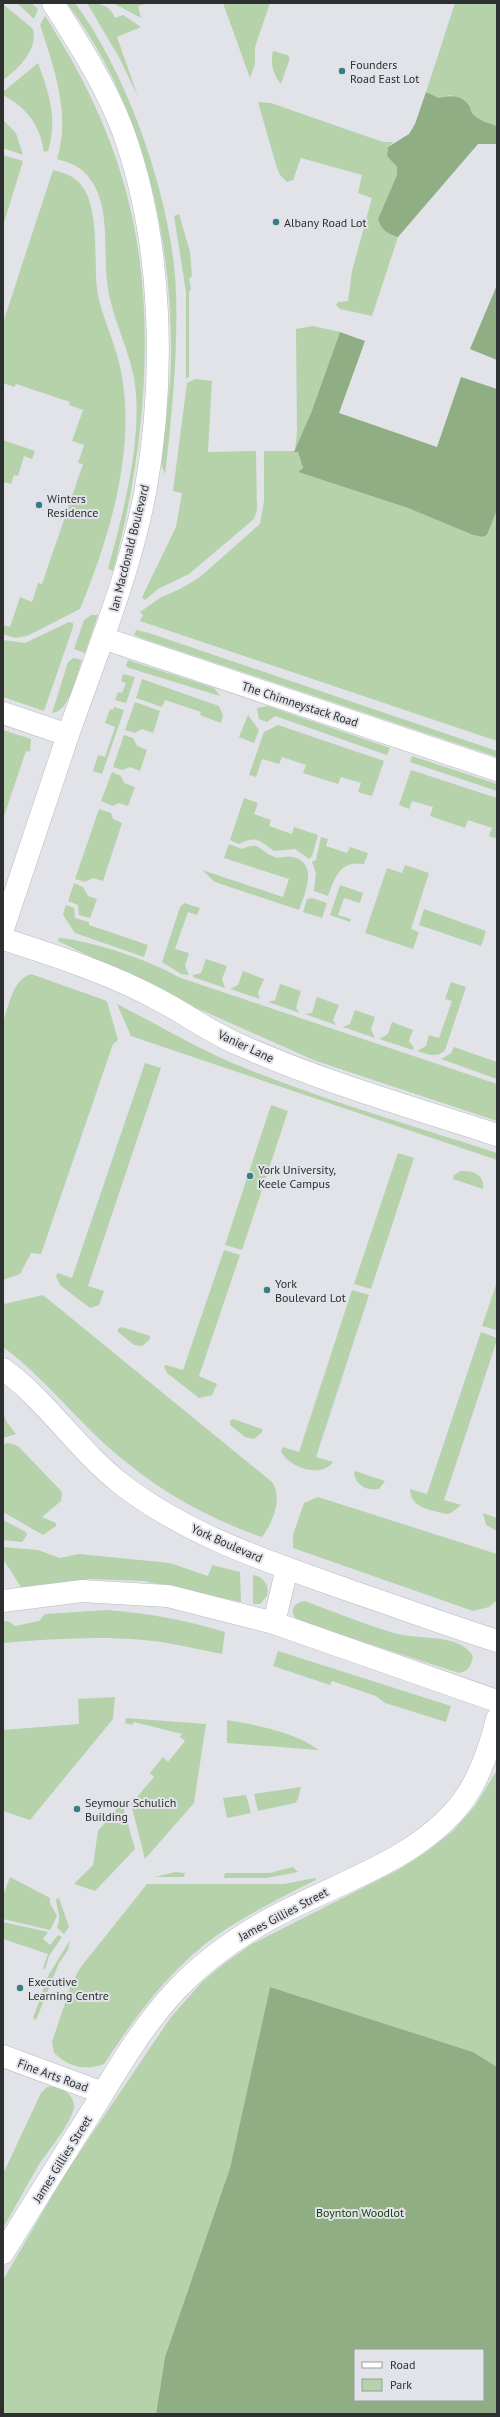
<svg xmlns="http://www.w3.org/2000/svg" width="500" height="2417" font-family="'PT Sans',sans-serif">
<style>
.green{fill:#b5d2ab}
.forest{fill:#8fae84;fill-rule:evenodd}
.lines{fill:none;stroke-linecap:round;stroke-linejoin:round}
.minor-casing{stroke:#b7bac0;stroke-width:23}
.minor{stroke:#fff;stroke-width:22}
.poi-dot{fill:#367e84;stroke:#e1e3e9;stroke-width:1.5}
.labels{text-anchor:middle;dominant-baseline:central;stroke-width:4;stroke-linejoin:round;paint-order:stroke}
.poi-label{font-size:12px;fill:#2e2f31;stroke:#e1e3e9;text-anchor:start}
.street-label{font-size:12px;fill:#2e2f31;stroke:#e1e3e9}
.park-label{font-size:12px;fill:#163f02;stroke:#e1e3e9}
</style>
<rect width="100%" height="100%" fill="#e1e3e9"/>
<!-- green -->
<g class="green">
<polygon points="17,3 31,3 38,9 34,19"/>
<path d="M 67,3 L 75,3 C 129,76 172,200 176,291 C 178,353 172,414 165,475 C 164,470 160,463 160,458 C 159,450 162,442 163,434 C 167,409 171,382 171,356 C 172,233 142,103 67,3 Z"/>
<path d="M 87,3 C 100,3 110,5 115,18 L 123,15 L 141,27 L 117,37 L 138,97 L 120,59 Z"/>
<polygon points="113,3 149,3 138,6 141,18"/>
<polygon points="223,3 270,3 255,47 255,64 250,78"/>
<polygon points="455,3 497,3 497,126 481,120 472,114 469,106 450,95 439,98 426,92"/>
<path d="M 3,4 L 33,29 C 38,50 19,68 3,80 Z"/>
<path d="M 45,16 C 82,73 113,136 129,203 C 158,321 144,455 113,571 L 108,569 C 123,514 144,435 134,378 C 128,346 111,316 107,282 C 103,247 112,199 84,172 C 77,165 67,162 57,159 C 71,115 54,67 40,25 Z"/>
<path d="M 273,51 L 287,55 L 290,58 L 281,84 C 273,75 270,63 273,51 Z"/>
<path d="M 38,63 C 49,93 58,119 48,151 L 44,152 C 40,125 27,108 3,95 L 3,92 Z"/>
<path d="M 258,102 L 271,103 L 383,142 L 393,142 L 388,147 L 387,156 L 397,167 L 397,175 L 378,219 C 381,230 388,234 398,237 L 372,316 L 340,309 L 336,305 L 338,302 L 348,301 L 352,271 L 372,198 L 358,193 L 362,175 L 301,158 L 293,180 L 287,182 L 280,175 L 276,165 Z"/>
<polygon points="3,120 16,133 23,155 3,148"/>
<polygon points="3,155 23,161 3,226"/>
<path d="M 53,170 C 60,172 69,174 75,179 C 103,199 92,265 98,295 C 104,323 118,349 122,377 C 135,455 109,538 80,609 L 27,636 L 15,638 L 3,634 L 3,625 L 10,627 L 20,597 L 32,602 L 38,583 L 42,584 L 83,464 L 78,463 L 84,445 L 72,441 L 83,410 L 69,405 L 70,402 L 16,384 L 14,387 L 3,383 L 3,323 Z"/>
<polygon points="179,214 190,252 192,276 189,279 191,289 189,292 189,377 186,378 186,292 174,216"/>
<polygon points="313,326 340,332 311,413 295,451 298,452 303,468 298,472 408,508 473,535 482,537 487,535 497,510 497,741 140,621 143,615 140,612 160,598 180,589 200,577 260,524 264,501 264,451 295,451 297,431 296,329"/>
<polygon points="195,379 212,381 208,452 256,451 257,510 254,519 189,574 158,589 145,600 142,598 145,591 176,527 182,493 173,491 187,383"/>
<polygon points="3,440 35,451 32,459 24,456 18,476 14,475 11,484 3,482"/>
<polygon points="91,615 98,615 85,653 74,649 84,620"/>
<polygon points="69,622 73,623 73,627 44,711 3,697 3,640 25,643"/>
<polygon points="136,630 149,633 497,751 497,757 144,639 134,635"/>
<path d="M 74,658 L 82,660 C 77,674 69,713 52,713 L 68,662 Z"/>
<polygon points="128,660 214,688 220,696 129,668 126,666"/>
<polygon points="123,674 135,677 126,703 115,700 118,692 122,693 126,683 121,681"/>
<polygon points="142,679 219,706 223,716 221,723 200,715 201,712 165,700 162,707 136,698"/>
<polygon points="135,702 160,711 153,733 142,729 135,733 125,730"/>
<polygon points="268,706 390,748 387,755 275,716 267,722 259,719 257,708"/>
<polygon points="114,707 124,710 102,774 93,771 98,755 105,757 115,727 105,723 110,709 113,710"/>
<polygon points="248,715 259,730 254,743 239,737"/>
<polygon points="278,725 384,761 372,796 358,792 361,783 341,777 338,784 303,773 306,765 282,757 279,764 262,759 256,777 249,775 264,732"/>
<polygon points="3,730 31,739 30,752 26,751 3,819"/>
<polygon points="124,735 133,738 137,746 147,750 140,771 130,767 122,770 113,767"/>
<polygon points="412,756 497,784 497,791 410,762"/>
<polygon points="411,770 497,798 497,839 489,836 492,828 468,820 465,828 430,816 433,807 412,801 409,809 399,805"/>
<polygon points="112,772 121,776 124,783 135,787 128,806 119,803 113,806 101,801"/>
<path d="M 244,798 L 258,803 L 254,814 L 271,820 L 269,826 L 292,834 L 294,827 L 318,835 L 312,856 L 309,859 L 295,849 L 274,851 C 259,841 258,835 239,844 L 230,840 Z"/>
<polygon points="99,809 111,813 113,819 122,823 103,881 93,878 85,882 75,879"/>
<path d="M 321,837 L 328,839 L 326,846 L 347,853 L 350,847 L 368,853 L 364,864 C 340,860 335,877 328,896 L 314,891 L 316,873 L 312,862 L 316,860 Z"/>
<path d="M 229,844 L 242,849 C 261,840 259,852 275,857 C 281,859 287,855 293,857 C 319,864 305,893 299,910 L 215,882 L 202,870 L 283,897 L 289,879 L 224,858 Z"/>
<polygon points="405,865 429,873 411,929 419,932 413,949 365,933 387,868 402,873"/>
<polygon points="74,883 83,887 88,896 97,899 90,918 79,915 78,905 68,901"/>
<polygon points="340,885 363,893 360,903 344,898 338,915 351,919 350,922 330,915"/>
<polygon points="312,898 327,903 322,918 303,912 307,899"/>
<polygon points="184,903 200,908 197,915 188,912 175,949 189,953 185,966 189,975 181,974 162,962 180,907"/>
<polygon points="66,905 74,908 75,918 89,922 89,925 148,945 144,957 75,933 63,915"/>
<polygon points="424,909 486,931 481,946 419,925"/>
<path d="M 59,938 C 89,940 153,961 178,977 L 497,1084 L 497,1121 L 316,1061 L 201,1010 L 58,941 Z"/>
<polygon points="206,959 227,966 222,979 225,988 193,977 193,975 201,973"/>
<polygon points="243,971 264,979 258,993 260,999 230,989 238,985"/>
<path d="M 31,974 L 107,1001 L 118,1040 L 113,1044 L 41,1254 L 31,1253 L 20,1274 L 3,1280 L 3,1023 C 9,1006 12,980 31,974 Z"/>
<path d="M 451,982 L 466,987 L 445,1050 C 437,1059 427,1054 417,1051 L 426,1046 L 429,1035 L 439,1038 L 452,1001 L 445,999 Z"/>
<polygon points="280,984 301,991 296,1008 300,1013 268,1002 275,1000"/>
<polygon points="317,997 339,1005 333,1020 336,1025 305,1014 312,1013"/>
<path d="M 117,1004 C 155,1023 191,1045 230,1062 C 317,1098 408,1124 497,1153 L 497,1160 L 131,1036 Z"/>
<polygon points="355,1010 375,1017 371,1029 375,1038 343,1027 350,1024"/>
<polygon points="392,1022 413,1030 409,1041 414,1048 413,1050 379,1039 388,1034"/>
<polygon points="454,1047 497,1062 497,1079 441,1059 451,1053"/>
<polygon points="145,1063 161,1068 88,1286 104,1291 99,1305 90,1308 60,1285 56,1276 58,1273 72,1278"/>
<polygon points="271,1105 288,1111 242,1250 225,1245"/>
<polygon points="398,1153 414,1158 371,1289 354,1284"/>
<path d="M 461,1171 C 473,1170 485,1175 483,1189 L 453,1179 L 454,1175 Z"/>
<polygon points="224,1250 240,1255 199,1376 217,1384 212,1395 199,1398 167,1373 164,1366 166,1365 183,1370"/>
<polygon points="497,1282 497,1330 482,1326"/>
<path d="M 352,1290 L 369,1295 L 316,1457 L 333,1462 C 321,1479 288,1467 281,1451 L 283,1447 L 299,1452 Z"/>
<path d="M 43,1295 L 272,1482 C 283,1498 273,1522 262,1537 C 207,1518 159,1491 115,1453 C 76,1420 45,1378 3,1347 L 3,1300 L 4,1304 Z"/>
<polygon points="122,1327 150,1336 150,1339 142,1346 134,1345 118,1332 118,1329"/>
<path d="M 481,1332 L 497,1338 L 497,1340 L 444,1500 L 461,1505 L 451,1513 L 446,1514 C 431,1510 410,1508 410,1489 L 427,1494 Z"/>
<polygon points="3,1413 6,1421 16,1434 3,1438"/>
<polygon points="233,1419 262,1429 262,1432 254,1439 245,1437 230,1425 230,1421"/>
<polygon points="7,1443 16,1445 20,1448 62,1492 61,1501 42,1517 56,1523 56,1526 43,1535 3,1512 3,1445"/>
<path d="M 355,1471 L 385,1481 L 379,1489 C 367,1491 357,1486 354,1474 Z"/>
<polygon points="318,1497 497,1554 497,1600 489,1607 473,1611 293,1548 293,1535 304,1503"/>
<polygon points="483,1513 497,1518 497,1531 486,1525"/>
<polygon points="3,1520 26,1532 27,1535 22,1542 3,1540"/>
<polygon points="3,1547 38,1550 60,1558 79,1554 170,1563 208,1576 212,1565 240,1572 241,1602 144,1581 91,1579 21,1587 3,1559"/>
<path d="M 253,1575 C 263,1576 270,1585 267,1596 L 260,1604 L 253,1604 Z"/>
<path d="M 305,1601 C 334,1612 364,1624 394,1633 C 419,1641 458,1632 473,1656 C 471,1666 469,1671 459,1673 L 301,1622 C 288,1615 291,1603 305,1601 Z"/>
<path d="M 106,1610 C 147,1613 186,1620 225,1632 L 222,1654 C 196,1649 170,1642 143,1640 C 96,1636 50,1639 3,1643 L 3,1622 L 8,1621 L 15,1626 L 39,1621 L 45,1614 Z"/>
<polygon points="278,1651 451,1706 446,1722 385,1703 376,1696 332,1681 330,1685 273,1666"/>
<polygon points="115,1697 113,1719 30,1820 3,1811 3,1730 79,1724 78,1699"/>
<polygon points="126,1718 206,1724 194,1803 145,1859 131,1804 154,1777 150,1773 163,1757 168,1762 185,1741 180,1737 182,1734 134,1722 132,1725 125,1723"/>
<path d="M 227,1720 C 257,1725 294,1732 319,1750 L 227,1743 Z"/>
<polygon points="497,1770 497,2067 473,2052 270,1987 230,2168 165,2357 156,2414 3,2414 3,2280 65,2174 171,2017 202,1982 225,1963 252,1944 398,1870 425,1853 453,1831 475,1806"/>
<polygon points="301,1787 298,1799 295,1803 258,1811 254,1794"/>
<polygon points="246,1795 251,1813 227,1818 223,1798"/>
<polygon points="122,1803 135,1849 95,1891 74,1884 93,1865 98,1831"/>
<polygon points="293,1867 298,1872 267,1878 224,1878 225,1873 270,1873"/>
<polygon points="175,1872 185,1873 184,1877 155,1877"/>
<polygon points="10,1877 50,1898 50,1903 57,1916 50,1930 3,1919 3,1896"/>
<path d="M 315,1878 L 316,1880 C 284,1896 252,1912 223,1931 C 173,1965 137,2014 104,2064 C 85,2071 69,2067 54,2053 L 52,2042 L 71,1985 L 80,1968 L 147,1884 L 284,1884 Z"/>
<path d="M 59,1898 L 69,1927 L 64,1934 L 57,1928 C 62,1916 57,1911 56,1899 Z"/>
<polygon points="3,1922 48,1932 43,1939 50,1945 58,1935 62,1937 49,1956 45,1970 43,1968 48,1954 3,1939"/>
<polygon points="70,1940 68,1950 59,1963 36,2020 33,2018 48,1976"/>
<path d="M 57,2086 C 65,2090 74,2096 74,2106 C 73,2122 47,2152 38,2166 C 26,2187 15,2207 3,2228 L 3,2174 L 41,2093 L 47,2087 Z"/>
</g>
<!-- forest -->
<g class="forest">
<path d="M 426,92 L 439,98 C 450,95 463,95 470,107 C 471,110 471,113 474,115 C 480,121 489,123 497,126 L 497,144 L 478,144 L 398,237 C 388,234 381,230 378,219 L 397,175 L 397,167 L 387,156 L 388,147 L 409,134 L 415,124 Z"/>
<polygon points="497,285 497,360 470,349"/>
<polygon points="340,332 365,341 339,413 437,447 461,377 497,389 497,510 487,535 482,537 473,535 408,508 298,472 303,468 298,452 294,452 311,413"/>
<path d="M 270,1987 L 473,2052 L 497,2067 L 497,2414 L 156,2414 L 165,2357 L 230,2168 ZM 355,2350 L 483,2350 L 483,2400 L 355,2400 Z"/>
</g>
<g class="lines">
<!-- minor casing -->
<g class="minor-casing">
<g id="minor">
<polyline points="103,638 497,770"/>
<polyline points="3,713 68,735"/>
<path d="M 3,929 C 25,864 46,799 68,735 C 96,655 129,576 145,493 C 166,379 163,241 123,131 C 106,86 79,44 53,3"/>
<path d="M 3,939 C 56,956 112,974 161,1001 C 187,1015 212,1033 240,1045 C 323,1082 411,1107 497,1135"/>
<path d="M 3,1369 C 47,1401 77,1449 120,1483 C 186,1535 269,1562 348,1590 C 398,1607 447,1625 497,1641"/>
<polyline points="3,1601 82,1591 168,1596 274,1623 497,1701"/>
<polyline points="274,1623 287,1568"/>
<polyline points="3,2056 103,2093"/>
<path d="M 3,2253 C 34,2203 65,2153 97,2103 C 121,2063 145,2023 177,1989 C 204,1961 236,1938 270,1919 C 334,1883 416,1862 462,1802 C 480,1778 490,1747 497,1719"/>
</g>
</g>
<!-- minor -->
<use href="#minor" class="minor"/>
</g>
<!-- markers -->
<g class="poi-dot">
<circle cx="342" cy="71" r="4"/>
<circle cx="276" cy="222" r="4"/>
<circle cx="39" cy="505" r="4"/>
<circle cx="250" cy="1176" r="4"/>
<circle cx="267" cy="1290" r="4"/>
<circle cx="77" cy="1809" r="4"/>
<circle cx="20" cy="1988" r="4"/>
</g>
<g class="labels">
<!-- poi labels -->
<g class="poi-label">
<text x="350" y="64">Founders<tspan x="350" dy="14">Road East Lot</tspan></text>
<text x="284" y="222">Albany Road Lot</text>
<text x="47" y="498">Winters<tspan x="47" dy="14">Residence</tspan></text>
<text x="258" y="1169">York University,<tspan x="258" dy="14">Keele Campus</tspan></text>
<text x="275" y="1283">York<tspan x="275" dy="14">Boulevard Lot</tspan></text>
<text x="85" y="1802">Seymour Schulich<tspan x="85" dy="14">Building</tspan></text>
<text x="28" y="1981">Executive<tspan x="28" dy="14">Learning Centre</tspan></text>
</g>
<!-- street labels -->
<g class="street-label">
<text transform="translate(129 548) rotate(-76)">Ian Macdonald Boulevard</text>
<text transform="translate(300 704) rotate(18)">The Chimneystack Road</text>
<text transform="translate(246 1046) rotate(25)">Vanier Lane</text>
<text transform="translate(227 1543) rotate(24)">York Boulevard</text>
<text transform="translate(283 1914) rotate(-28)">James Gillies Street</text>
<text transform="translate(53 2075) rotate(20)">Fine Arts Road</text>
<text transform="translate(62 2159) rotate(-58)">James Gillies Street</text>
</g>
<!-- park labels -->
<g class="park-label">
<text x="360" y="2212">Boynton Woodlot</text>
</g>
</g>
<!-- border -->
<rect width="500" height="2417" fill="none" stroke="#2e2f31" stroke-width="8"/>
<!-- legend -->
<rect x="354" y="2349" width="130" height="52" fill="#e1e3e9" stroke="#999b9f"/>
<rect x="362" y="2362" width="20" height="6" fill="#ffffff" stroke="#999b9f"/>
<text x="390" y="2369" font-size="12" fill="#2e2f31">Road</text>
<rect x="362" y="2379" width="20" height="12" fill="#b5d2ab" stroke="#999b9f"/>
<text x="390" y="2389" font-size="12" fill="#2e2f31">Park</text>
</svg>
